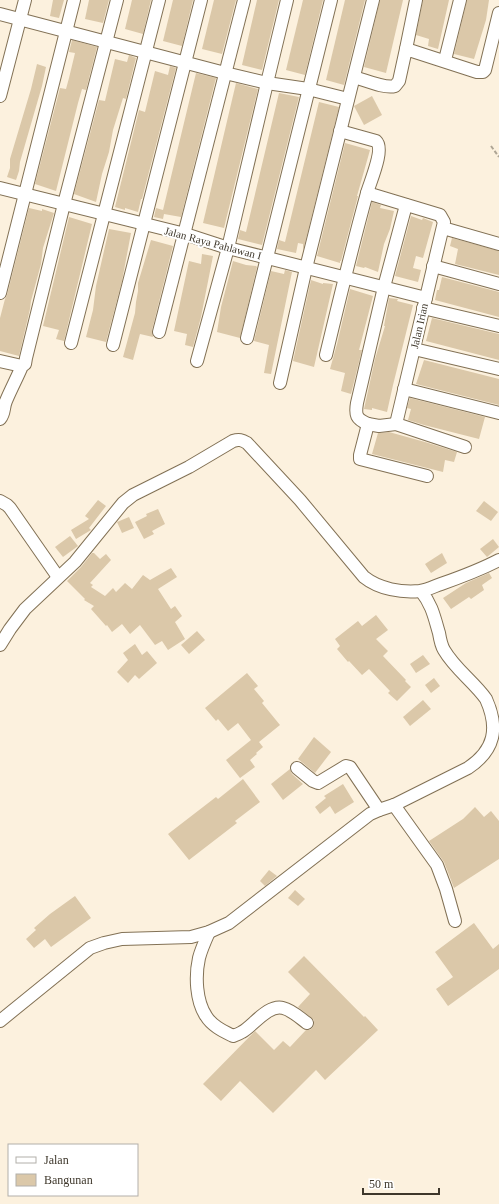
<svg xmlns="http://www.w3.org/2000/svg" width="499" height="1204" font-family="'Times New Roman',serif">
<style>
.building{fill:#dbc8a9}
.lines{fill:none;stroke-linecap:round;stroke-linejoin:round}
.minor-casing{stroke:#827155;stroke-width:14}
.path{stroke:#aea595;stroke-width:2;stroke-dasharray:4 2;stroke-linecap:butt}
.minor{stroke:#fff;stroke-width:12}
.labels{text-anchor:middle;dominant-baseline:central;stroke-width:4;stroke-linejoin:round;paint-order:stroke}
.street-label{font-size:11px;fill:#3e372b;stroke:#fff}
</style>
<rect width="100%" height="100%" fill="#fcf1de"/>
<!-- building -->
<g class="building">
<polygon points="53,0 64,0 59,18 50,16"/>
<polygon points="89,0 109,0 103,23 85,19"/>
<polygon points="132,0 151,0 143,34 125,29"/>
<polygon points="173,0 193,0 182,46 163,41"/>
<polygon points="214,0 236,0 222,54 202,49"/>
<polygon points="257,0 279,0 262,70 242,65"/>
<polygon points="303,0 323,0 305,75 286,70"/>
<polygon points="345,0 365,0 344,85 326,80"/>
<polygon points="380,0 403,0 386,73 364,67"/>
<polygon points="423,0 449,0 438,49 428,46 429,39 416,35"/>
<polygon points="467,0 489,0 486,20 474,59 454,54"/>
<polygon points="72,40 97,47 86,90 82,89 78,103 56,191 35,184 60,88 66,89 69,78 75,53 69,52"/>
<polygon points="129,55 136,58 126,99 123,98 113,130 109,152 102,174 96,202 74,194 99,100 105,101 115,59 127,62"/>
<polygon points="37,64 46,67 42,86 20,162 19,171 16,180 7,177 10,168 10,159 31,89"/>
<polygon points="170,66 176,68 142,199 141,199 138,212 125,208 125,210 115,207 139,110 145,112 155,71 168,75"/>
<polygon points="196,73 216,78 181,217 164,214 163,219 154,217 156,208 163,210"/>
<polygon points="236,83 258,89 224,228 203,223"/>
<polygon points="279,93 299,97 262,245 238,239 240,230 246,232"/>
<polygon points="372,96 382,115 364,125 354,106"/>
<polygon points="319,102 339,107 303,251 303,244 298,243 296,253 277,249 279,240 285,242"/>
<polygon points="345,143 370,150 357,196 358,196 341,261 340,261 340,263 317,256"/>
<polygon points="372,202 381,205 380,208 394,211 390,229 384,244 378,272 365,267 364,268 356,266"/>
<polygon points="29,208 42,211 42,209 54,213 43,248 41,264 31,301 30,309 19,356 0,351 0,318 5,299 7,295"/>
<polygon points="411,216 422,220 423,218 433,222 423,258 416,256 413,268 421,270 418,282 395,276"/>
<polygon points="69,217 92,224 64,341 56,339 59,330 43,326"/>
<polygon points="109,229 131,233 122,281 106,342 86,337 93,310 96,286"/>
<polygon points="452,238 499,251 499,275 455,264 458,249 450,246"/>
<polygon points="151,240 173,246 152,330 153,337 140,334 133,360 123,357 135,313 136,302 138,291 138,283"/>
<polygon points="202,254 213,256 201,317 193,347 185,345 187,334 174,331 189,261 201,264"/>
<polygon points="233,261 246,265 256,266 257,267 240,338 217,332 221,307"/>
<polygon points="285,270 292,272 271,374 264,373 269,345 254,341 271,271 284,274"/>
<polygon points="442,277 499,292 499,317 435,300 437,290 439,290"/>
<polygon points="311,280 323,284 323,283 333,284 314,367 293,361"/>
<polygon points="350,289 373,296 359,350 362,350 351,394 341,391 345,373 330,369 337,344"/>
<polygon points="389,298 398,299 397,301 413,305 393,385 387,412 372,408 372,410 364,409 375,359 385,326 384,326"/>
<polygon points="432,318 499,334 499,360 426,341"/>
<polygon points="424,360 499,379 499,405 416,384"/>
<polygon points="410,398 485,417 479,439 424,425 408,420 411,409 407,408"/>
<polygon points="389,432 425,442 457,452 454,462 445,460 443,472 372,454 378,433"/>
<polygon points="98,500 106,506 89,528 91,530 76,539 71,530 89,519 85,516"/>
<polygon points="484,501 498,512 491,521 476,511"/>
<polygon points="158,509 165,524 152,531 154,534 144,539 135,522 147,516 146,514"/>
<polygon points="129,517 134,528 122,533 117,522"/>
<polygon points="70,536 78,546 63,557 55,547"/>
<polygon points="493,539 499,547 487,557 480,549"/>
<polygon points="92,553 94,553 100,559 106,554 111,560 90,583 93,585 91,587 105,596 113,588 116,592 125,583 132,589 143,575 150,580 171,568 177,577 158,589 171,609 175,606 182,616 175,622 185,639 168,650 162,641 155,645 140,625 130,634 122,624 112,632 107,625 106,626 91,609 94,606 84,600 85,599 67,581 81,567"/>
<polygon points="442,553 447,563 431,573 425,564"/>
<polygon points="489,573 492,578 482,585 484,590 471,599 469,597 451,609 443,598 466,583"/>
<polygon points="376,615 388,630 376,639 388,651 383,656 406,680 405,681 411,687 397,701 388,693 390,691 369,669 362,675 349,661 348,662 337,649 340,646 335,639 358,621 362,626"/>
<polygon points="197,631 205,640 189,654 181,645"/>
<polygon points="135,644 142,655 147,651 157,663 139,679 135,675 128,683 117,672 128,660 123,653"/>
<polygon points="423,655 430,664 416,673 410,664"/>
<polygon points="247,673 258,686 254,689 264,701 262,703 280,725 259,742 263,747 256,753 257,754 250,760 255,767 240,778 226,760 251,740 238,723 228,731 218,719 216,721 205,708"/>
<polygon points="434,678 440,686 431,693 425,685"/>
<polygon points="423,700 431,709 410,726 403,717"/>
<polygon points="314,737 331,752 315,773 298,759"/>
<polygon points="290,769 292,774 303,784 283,800 271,784"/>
<polygon points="243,779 260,802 235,821 237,823 189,860 168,834 216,797 218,799"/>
<polygon points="343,784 354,802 335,814 330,806 320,814 315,807 326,798 324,796"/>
<polygon points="475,807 484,817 491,811 499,821 499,859 454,888 444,862 429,841 463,819"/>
<polygon points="269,870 277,876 265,886 260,881"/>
<polygon points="295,890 305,899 298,906 288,898"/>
<polygon points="75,896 91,918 51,947 45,939 34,948 26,939 36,930 34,928 50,914"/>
<polygon points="474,923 493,949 499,944 499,969 448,1006 436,989 453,977 435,952"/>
<polygon points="304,956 364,1017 365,1016 378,1030 325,1080 316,1070 273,1113 240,1081 221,1101 203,1084 255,1031 274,1050 283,1041 290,1047 306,1030 310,1030 313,1027 314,1024 314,1020 298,1007 310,994 288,972"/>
</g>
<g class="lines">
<!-- minor casing -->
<g class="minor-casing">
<g id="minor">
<polyline points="0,14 225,73 267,83 308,89 348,99"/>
<polyline points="406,49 416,0"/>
<polyline points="445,60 460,0"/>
<path d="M 354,77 C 365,80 385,89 395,86 L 399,81 L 406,49 L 477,72 L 483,72 L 485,70 L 499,13"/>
<polyline points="0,96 25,0"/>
<polyline points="0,188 185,234 228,248 426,298"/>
<polyline points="367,193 440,215 444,222 396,424"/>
<polyline points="443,228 499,244"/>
<polyline points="433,266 499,284"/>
<polyline points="0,293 74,0"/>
<polyline points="423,308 499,326"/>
<polyline points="159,332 244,0"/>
<polyline points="247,338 331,0"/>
<polyline points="71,343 159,0"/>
<polyline points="113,345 201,0"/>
<polyline points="414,349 499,369"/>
<path d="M 326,355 C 339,301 352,247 367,193 C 370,182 385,149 376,141 L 340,131"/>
<polyline points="0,361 22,366"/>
<polyline points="197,361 228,248 267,83 287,0"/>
<polyline points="280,383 306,268 373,0"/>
<polyline points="404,389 499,413"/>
<path d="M 0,419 C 5,413 3,408 6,401 C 11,389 17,378 22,366 L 25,364 L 26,358 L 64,204 L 117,0"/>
<path d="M 368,424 C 356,419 355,415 357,403 L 384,287 L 406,205"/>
<polyline points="427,476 360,459 360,455 368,424 379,426 396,424 465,447"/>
<polyline points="0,501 7,505 10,508 58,577"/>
<path d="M 0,645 L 10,629 L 25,609 L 75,562 L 123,503 L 133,495 L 189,467 L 233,441 C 239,439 242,440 247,443 L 300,500 L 364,577 C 379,589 402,593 420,591 C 427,590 435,586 441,584 C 461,577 480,570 499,560"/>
<polyline points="297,768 313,781 318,783 346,766 350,767 379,810"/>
<polyline points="394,805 437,865 446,889 455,921"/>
<path d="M 209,932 C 205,941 201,950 199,958 C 195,976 196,1001 206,1016 C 212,1026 223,1031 233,1036 C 236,1035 239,1034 242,1032 C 253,1026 268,1004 283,1008 C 292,1010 300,1018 307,1023"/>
<path d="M 0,1021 L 90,948 L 104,943 L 122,939 L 191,937 L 209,932 L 229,923 L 370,814 L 379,810 L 394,805 L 468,768 C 495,750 499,728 486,699 C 474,682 455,669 444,650 C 441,645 440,639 439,633 C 434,616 432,605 421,591"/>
</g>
</g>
<!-- path -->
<polyline class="path" points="491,146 499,157"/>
<!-- minor -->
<use href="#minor" class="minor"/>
</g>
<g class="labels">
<!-- street labels -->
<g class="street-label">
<text transform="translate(213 243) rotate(15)">Jalan Raya Pahlawan I</text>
<text transform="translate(419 326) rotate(-77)">Jalan Irian</text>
</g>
</g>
<!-- legend -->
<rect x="8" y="1144" width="130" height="52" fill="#ffffff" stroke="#b2afaa"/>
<rect x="16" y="1157" width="20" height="6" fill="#ffffff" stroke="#b2afaa"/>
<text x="44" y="1164" font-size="12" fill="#3e372b">Jalan</text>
<rect x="16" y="1174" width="20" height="12" fill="#dbc8a9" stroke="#b2afaa"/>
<text x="44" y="1184" font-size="12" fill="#3e372b">Bangunan</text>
<!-- scale -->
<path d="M363 1188v6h76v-6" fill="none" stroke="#3e372b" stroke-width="2"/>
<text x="369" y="1188" font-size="12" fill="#3e372b" stroke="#ffffff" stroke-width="3" paint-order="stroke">50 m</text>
</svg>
